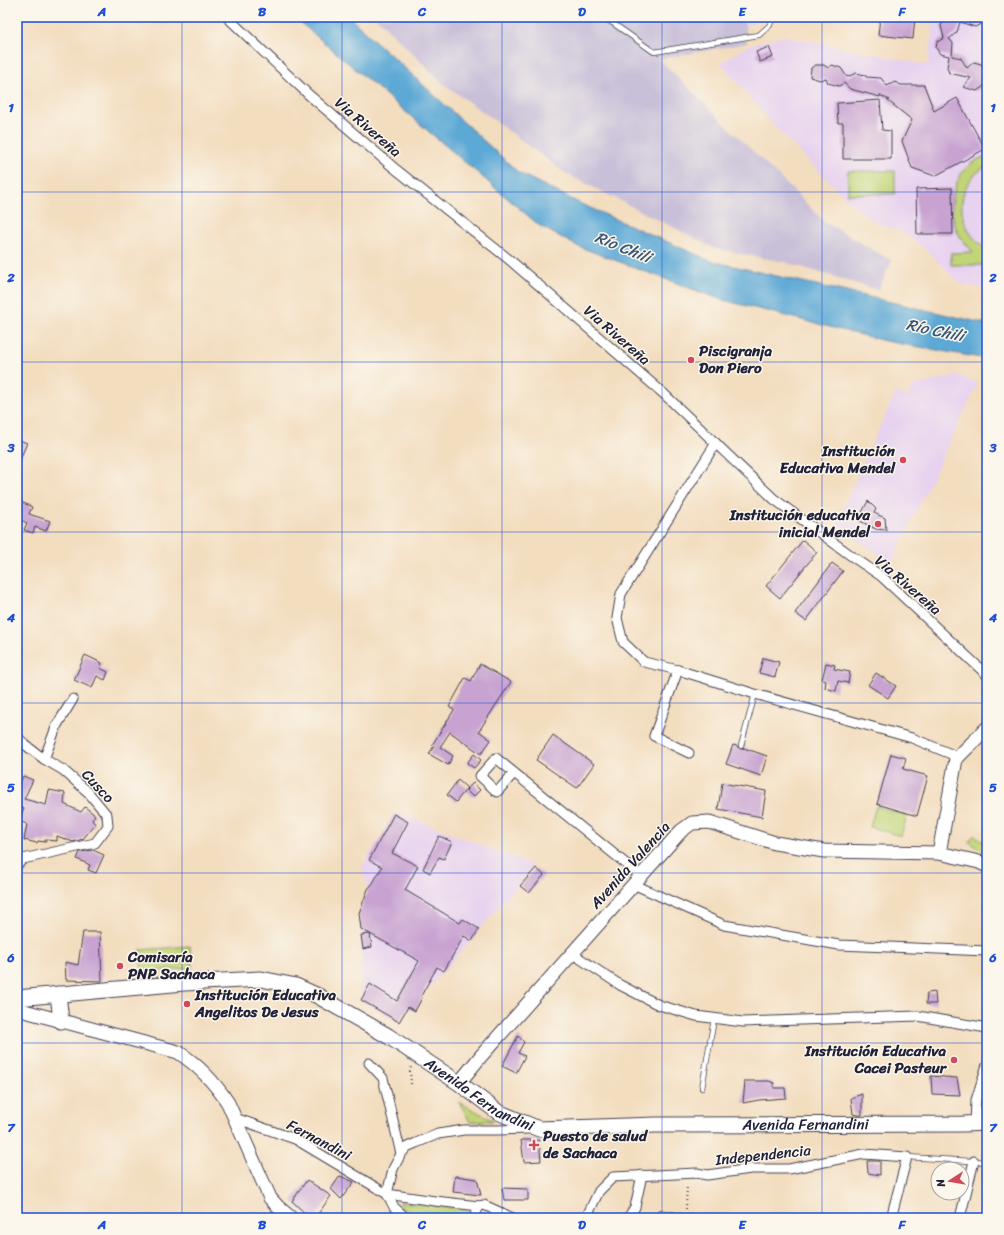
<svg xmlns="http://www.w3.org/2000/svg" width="1004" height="1235" font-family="Sriracha,sans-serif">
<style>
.built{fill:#e7d2ef}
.industrial{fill:#c8bfd8}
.green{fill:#c1d477;stroke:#727b59}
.water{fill:#5da9d6;stroke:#406688}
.building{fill:#c8a3d1}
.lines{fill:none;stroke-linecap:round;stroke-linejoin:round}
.lane-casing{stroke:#413e4f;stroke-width:6}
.street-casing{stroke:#413e4f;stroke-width:11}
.secondary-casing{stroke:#413e4f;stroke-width:15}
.primary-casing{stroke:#413e4f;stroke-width:17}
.path{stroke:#413e4f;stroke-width:2;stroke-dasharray:1 3;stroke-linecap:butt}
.lane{stroke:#fff;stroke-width:4.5}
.street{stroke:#fff;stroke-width:9}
.secondary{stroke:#fff;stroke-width:13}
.primary{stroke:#fff;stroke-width:15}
.grid{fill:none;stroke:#1d4ed8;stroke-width:1;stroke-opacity:0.55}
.poi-dot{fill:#d1495b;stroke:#fbf7ec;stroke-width:1.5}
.labels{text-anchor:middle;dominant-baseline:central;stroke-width:3;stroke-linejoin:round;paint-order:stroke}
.street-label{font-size:15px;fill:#22223b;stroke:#fbf7ec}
.poi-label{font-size:15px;font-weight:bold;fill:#22223b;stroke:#fbf7ec;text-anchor:start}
.water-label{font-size:16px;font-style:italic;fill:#3a5879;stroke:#fbf7ec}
.neatline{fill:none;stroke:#1d4ed8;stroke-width:1.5}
.grid-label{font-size:13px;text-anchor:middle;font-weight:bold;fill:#1d4ed8}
</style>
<rect width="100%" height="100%" fill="#fbf7ec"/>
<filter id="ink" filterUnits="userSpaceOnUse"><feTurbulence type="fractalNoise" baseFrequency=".025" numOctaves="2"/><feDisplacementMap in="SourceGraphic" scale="8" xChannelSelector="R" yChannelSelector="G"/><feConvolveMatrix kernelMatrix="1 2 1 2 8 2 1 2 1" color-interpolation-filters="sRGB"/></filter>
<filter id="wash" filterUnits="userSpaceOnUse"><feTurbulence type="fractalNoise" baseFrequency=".012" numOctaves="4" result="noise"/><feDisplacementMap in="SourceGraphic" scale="16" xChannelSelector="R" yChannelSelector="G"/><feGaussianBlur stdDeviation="0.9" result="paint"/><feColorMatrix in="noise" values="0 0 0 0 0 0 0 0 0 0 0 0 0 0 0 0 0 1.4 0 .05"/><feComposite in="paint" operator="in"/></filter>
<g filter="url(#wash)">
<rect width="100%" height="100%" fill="#f3ddbf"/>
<!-- built -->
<g class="built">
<polygon points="739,17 756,17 752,25 745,24"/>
<polygon points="934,17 987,17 987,289 961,284 926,250 904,233 874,222 845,198 775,127 721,63 749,45 784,36 928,65"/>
<polygon points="957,375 978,383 891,564 836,523 896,392 908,397 913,386"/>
<polygon points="397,812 534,866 444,971 400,1019 361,996 361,928 359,913 368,889 362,866"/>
</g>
<!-- industrial -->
<polygon class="industrial" points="376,17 739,17 745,24 747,43 659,59 825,222 892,261 878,290 784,262 716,249 565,173 501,125 441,82"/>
<!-- green -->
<g class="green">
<path d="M 987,156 L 987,166 C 952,184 955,230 987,249 L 987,265 L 951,265 L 951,253 L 973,252 C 968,246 962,241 958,233 C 948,213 951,182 968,166 C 974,161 980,158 987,156 Z"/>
<rect x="848" y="171" width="47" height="23"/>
<polygon points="876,806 907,816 901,836 870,827"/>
<polygon points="974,835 987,844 987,853 969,842"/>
<polygon points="190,946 192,968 142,972 140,950"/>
<polygon points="459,1102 494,1121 470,1122"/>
<polygon points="401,1202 471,1210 467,1218 414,1218 399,1206"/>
</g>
<!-- water -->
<polygon class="water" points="294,17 349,17 519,173 579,203 711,261 987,324 987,359 885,341 719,299 577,246 540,226"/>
<g id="blocks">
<!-- building -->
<g class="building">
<polygon points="880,17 915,17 913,39 878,35"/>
<polygon points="948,17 987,17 987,21 975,27 960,22 957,32 949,39 953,43 952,56 961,58 967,68 974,62 981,64 987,73 987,84 977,91 963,87 971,78 949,73 947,67 949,56 940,54 936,48 937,42 944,38 941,26 943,21"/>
<polygon points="769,47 773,57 760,62 756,52"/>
<polygon points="815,65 824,65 828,68 832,65 841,68 847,77 856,73 865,75 866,77 881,78 887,86 895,82 901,85 924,85 934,111 957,98 985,149 935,176 912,168 902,141 912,120 887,100 890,100 885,98 880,95 880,97 850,89 844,83 839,86 828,83 826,78 820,80 810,77 811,68"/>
<polygon points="880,100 882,130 891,131 891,159 843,159 843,123 838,123 837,103"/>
<polygon points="952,188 953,234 917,234 916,189"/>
<polygon points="17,439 27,443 17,466"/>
<polygon points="17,500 32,507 29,514 50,521 46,531 35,527 33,533 24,530 27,523 17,518"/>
<polygon points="868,501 876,509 874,513 885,518 886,530 876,529 858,520"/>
<polygon points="803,540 817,552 780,598 766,586"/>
<polygon points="832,563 843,571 806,621 795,613"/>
<polygon points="85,655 102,663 100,668 108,672 105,680 97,676 92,688 74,680"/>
<polygon points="763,658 779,662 775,677 759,673"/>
<polygon points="826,663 835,665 834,669 850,672 848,683 838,681 836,691 825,688 826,681 822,680"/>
<polygon points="480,664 511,682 479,731 491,740 481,754 450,732 440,747 453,756 448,765 429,754 434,746 432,745 454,710 449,707 465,678 471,681"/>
<polygon points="876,673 896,686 888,698 868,685"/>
<polygon points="553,735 594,764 577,788 536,760"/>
<polygon points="733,745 737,746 740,749 744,748 767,756 761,776 726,764"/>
<polygon points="474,754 481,760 474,768 467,763"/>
<polygon points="891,754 906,758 903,769 928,776 917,816 877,804"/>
<polygon points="23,776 33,780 24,799 46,805 49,790 65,793 64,804 81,812 85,807 95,815 92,820 95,824 83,839 73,842 57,836 57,841 45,840 45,842 38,841 37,843 24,840 27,824 19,821 24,808 21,807 17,816 17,790"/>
<polygon points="458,780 467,788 456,802 447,795"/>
<polygon points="473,783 480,790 473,797 466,790"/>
<polygon points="722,783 766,791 762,817 718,809"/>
<polygon points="394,814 408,822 392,853 418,866 405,890 460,923 463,919 479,929 472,941 464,936 444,971 437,967 421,996 422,998 415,1011 408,1007 399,1022 361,1000 370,984 397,1001 419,961 361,929 359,913 368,889 373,883 382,867 369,860"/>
<polygon points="439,836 452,842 444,859 439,857 430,873 423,869"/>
<polygon points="93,850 104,855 96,873 88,870 90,865 77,859 80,852"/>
<polygon points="536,868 544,875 529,893 520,886"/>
<polygon points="83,932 100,932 102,981 66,980 65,962 78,965"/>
<polygon points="370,934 372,947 363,949 361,935"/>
<polygon points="935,992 936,1004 926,1004 927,993"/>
<polygon points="518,1036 524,1042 518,1053 525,1056 516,1073 502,1066"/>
<polygon points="931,1076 957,1078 960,1095 932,1094"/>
<polygon points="745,1081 769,1081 774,1083 774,1088 785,1088 786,1098 759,1100 743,1103"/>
<polygon points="862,1094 862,1115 857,1115 853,1114 851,1098"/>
<polygon points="521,1140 539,1140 541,1161 524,1162"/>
<polygon points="867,1161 880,1161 880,1175 868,1173"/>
<polygon points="340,1176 354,1182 341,1199 331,1189"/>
<polygon points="455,1176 477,1179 481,1195 453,1192"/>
<polygon points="307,1180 331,1196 315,1218 310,1218 292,1201"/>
<polygon points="502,1188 528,1189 528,1200 504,1200"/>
</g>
</g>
</g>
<g filter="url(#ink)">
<use href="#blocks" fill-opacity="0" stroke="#413e4f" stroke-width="1"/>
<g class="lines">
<!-- lane casing -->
<g class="lane-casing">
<g id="lane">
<polyline points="463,17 465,19 490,17"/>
<polyline points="604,17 654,52 759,35 770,25 773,17"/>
<polyline points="741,746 755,694"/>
<polyline points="702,1088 714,1019"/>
<polyline points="907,1157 987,1162"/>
<polyline points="660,1212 692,1218"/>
</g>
</g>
<!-- street casing -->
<g class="street-casing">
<g id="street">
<polyline points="227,17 309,95 393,167 511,261 664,394 774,499 853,557 881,576 987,675"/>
<polyline points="716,443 621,594 617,618 623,642 644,662 678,670 755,694 912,738 951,754 956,759"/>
<polyline points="678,670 654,736 689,753"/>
<polyline points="17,736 24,744 44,759 63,770 88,792 107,815 108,826 95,843 23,859 17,865"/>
<polyline points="44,759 57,725 73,699"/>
<polyline points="514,773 497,792 480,776 496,758 641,876"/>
<polyline points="633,884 724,925 839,945 987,951"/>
<polyline points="573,954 620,985 659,1005 696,1016 743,1022 918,1016 987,1028"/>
<polyline points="369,1063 383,1078 401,1154"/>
<polyline points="235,1118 295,1139 387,1194 435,1201 479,1206 484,1205 513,1218"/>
<polyline points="975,1124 976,1100 987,1065"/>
<polyline points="406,1218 394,1207 387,1194 393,1169 401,1154 407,1147 416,1143 438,1134 464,1130 497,1130 531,1129"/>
<polyline points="474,1218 479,1206"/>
<polyline points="586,1218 599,1191 613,1177 697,1173 707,1175 751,1169 789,1169 864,1154 907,1157 891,1218"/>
<polyline points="628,1218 635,1207 642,1175"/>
<polyline points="960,1218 974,1161"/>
</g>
</g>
<!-- secondary casing -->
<g class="secondary-casing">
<g id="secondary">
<polyline points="939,853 956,759 987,728"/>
<path d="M 17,1009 L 178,1052 C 198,1065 215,1083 228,1103 L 270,1198 L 278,1207 L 291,1218"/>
<polyline points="459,1083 481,1056 681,831 692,823 709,822 775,843 824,851 939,853 979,862 987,866"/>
</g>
</g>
<!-- primary casing -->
<g class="primary-casing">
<g id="primary">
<polyline points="58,994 61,1021"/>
<path id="s1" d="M 17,998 L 184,983 L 261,979 L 296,986 L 318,996 L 388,1036 L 459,1083 L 498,1112 L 539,1129 L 656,1125 L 963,1124 L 987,1123"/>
</g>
</g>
<!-- path -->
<g class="path">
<polyline points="411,1084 410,1070 411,1067"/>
<polyline points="686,1209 687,1183"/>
</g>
<!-- lane -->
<use href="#lane" class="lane"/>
<!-- street -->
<use href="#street" class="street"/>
<!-- secondary -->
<use href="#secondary" class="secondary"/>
<!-- primary -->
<use href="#primary" class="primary"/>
</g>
</g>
<!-- grid -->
<path class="grid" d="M 182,17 L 182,1218M 342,17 L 342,1218M 502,17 L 502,1218M 662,17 L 662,1218M 822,17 L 822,1218M 17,192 L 987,192M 17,362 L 987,362M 17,532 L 987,532M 17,703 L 987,703M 17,873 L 987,873M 17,1043 L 987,1043"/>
<!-- markers -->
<g class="poi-dot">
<circle cx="691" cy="360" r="4"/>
<circle cx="903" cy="460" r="4"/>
<circle cx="878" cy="524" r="4"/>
<circle cx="120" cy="966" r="4"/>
<circle cx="187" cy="1004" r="4"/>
<circle cx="954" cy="1060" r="4"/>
<path d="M532 1139h4v4h4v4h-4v4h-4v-4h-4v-4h4z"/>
</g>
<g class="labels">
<!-- street labels -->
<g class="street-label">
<text transform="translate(368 127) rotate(41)">Via Rivereña</text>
<text transform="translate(617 335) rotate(41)">Via Rivereña</text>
<text transform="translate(908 585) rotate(41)">Via Rivereña</text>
<text transform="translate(98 786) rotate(47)">Cusco</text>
<text transform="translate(630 865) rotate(-48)">Avenida Valencia</text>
<text stroke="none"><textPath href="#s1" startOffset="494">Avenida Fernandini</textPath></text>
<text stroke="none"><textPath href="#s1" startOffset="830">Avenida Fernandini</textPath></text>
<text transform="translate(319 1140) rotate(28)">Fernandini</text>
<text transform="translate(763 1155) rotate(-6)">Independencia</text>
</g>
<!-- poi labels -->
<g class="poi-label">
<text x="699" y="351">Piscigranja<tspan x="699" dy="17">Don Piero</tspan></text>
<text x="895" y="451" text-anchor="end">Institución<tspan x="895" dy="17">Educativa Mendel</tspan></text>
<text x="870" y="515" text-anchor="end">Institución educativa<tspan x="870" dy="17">inicial Mendel</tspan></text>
<text x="128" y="957">Comisaría<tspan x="128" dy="17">PNP Sachaca</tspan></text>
<text x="195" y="995">Institución Educativa<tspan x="195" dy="17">Angelitos De Jesus</tspan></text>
<text x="946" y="1051" text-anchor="end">Institución Educativa<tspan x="946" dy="17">Cacei Pasteur</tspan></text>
<text x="543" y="1136">Puesto de salud<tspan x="543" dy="17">de Sachaca</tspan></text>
</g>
<!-- water labels -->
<g class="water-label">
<text transform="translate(623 247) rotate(22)">Río Chili</text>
<text transform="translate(935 330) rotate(12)">Río Chili</text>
</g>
</g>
<!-- margin -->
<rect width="1004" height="1235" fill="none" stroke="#fbf7ec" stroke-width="44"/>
<!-- north arrow -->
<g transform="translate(950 1181) rotate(258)"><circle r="19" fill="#fbf7ec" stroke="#a4a2a5"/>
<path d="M0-3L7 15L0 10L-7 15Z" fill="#d1495b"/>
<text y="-6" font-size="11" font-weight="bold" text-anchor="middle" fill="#22223b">N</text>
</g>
<rect x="22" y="22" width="960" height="1191" class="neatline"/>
<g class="grid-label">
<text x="102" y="16">A</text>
<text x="262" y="16">B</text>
<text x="422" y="16">C</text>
<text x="582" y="16">D</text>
<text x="742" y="16">E</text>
<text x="902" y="16">F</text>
<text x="11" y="112">1</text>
<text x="993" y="112">1</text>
<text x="11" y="282">2</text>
<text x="993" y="282">2</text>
<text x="11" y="452">3</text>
<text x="993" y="452">3</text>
<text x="11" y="622">4</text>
<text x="993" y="622">4</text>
<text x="11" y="792">5</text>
<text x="993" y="792">5</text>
<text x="11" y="962">6</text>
<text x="993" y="962">6</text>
<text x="11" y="1132">7</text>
<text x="993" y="1132">7</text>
<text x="102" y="1229">A</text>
<text x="262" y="1229">B</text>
<text x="422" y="1229">C</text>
<text x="582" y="1229">D</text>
<text x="742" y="1229">E</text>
<text x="902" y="1229">F</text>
</g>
</svg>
